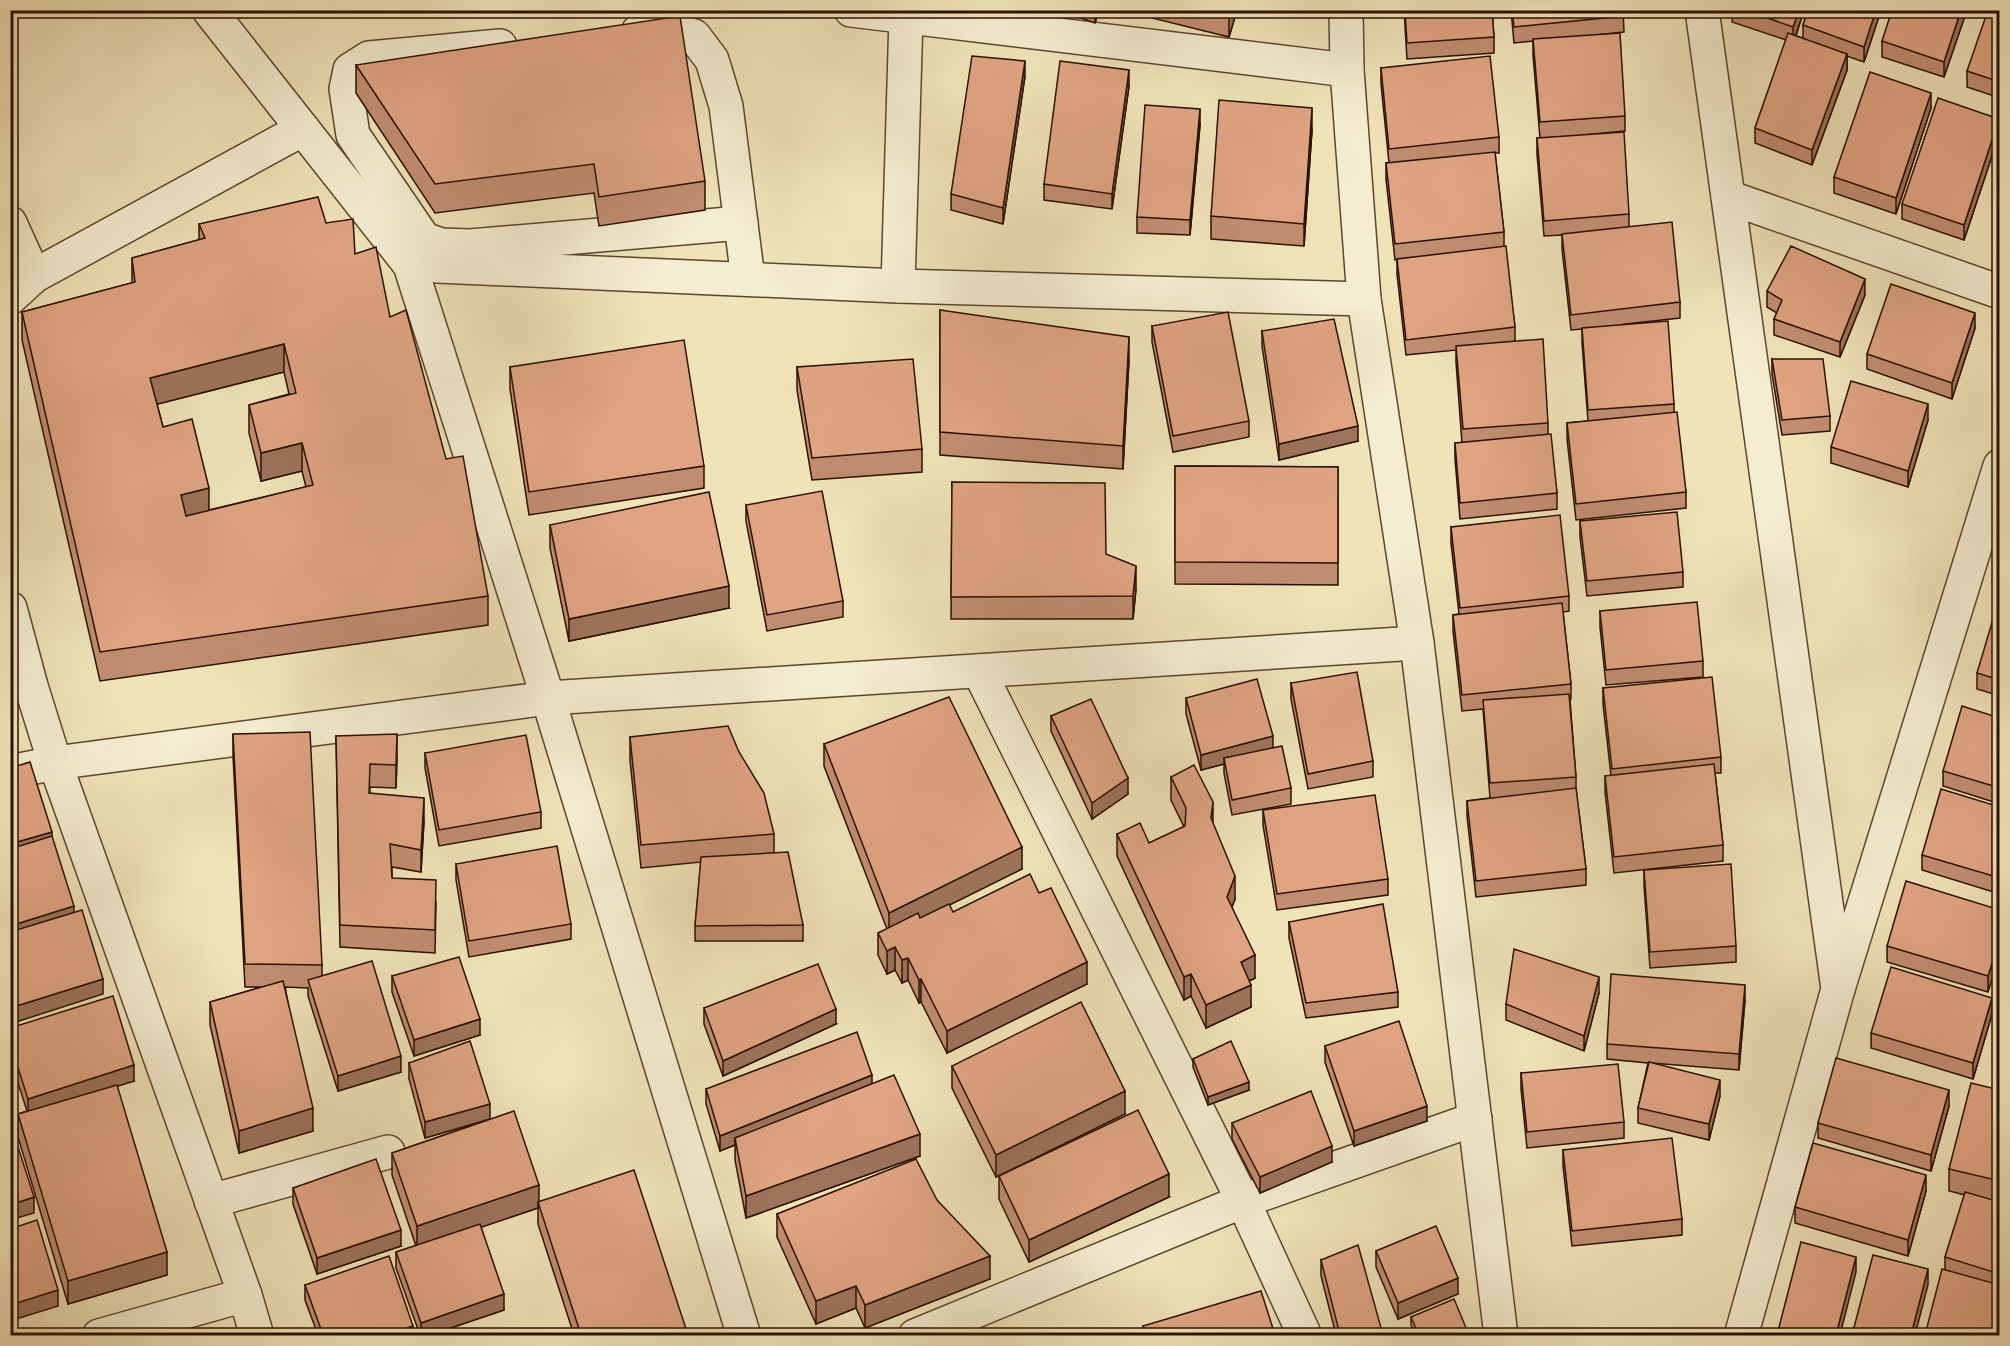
<svg xmlns="http://www.w3.org/2000/svg" width="2010" height="1346" font-family="'IM FELL Great Primer',serif">
<style>
.lines{fill:none;stroke-linecap:round;stroke-linejoin:round}
.minor-casing{stroke:#5c452e;stroke-width:36}
.minor{stroke:#f5edd1;stroke-width:33}
.wall{fill:#c18d71;stroke:#2b1000;stroke-width:1.5;fill-rule:evenodd}
.shaded-wall{fill:#9d735c;stroke:#2b1000;stroke-width:1.5}
.building{fill:#e0a483;stroke:#2b1000;stroke-width:1.5;fill-rule:evenodd}
</style>
<rect width="100%" height="100%" fill="#f0e3b8"/>
<filter id="stains"><feTurbulence type="fractalNoise" baseFrequency=".00333" numOctaves="4"/><feColorMatrix values="0 0 0 0 .2 0 0 0 0 .09 0 0 0 0 .02 0 0 0 .5 -.17"/></filter>
<radialGradient id="worn" r=".72"><stop offset=".6" stop-color="#630" stop-opacity="0"/><stop offset="1" stop-color="#630" stop-opacity=".3"/></radialGradient>
<g class="lines">
<!-- minor casing -->
<g class="minor-casing">
<g id="minor">
<polyline points="209,10 410,265 548,698 744,1336"/>
<polyline points="851,10 1347,70"/>
<polyline points="1346,10 1347,70 1364,299 1417,643 1501,1336"/>
<polyline points="1702,10 1838,989"/>
<polyline points="638,32 674,29 694,36 712,60 726,106 748,279"/>
<polyline points="500,46 369,58 350,70 346,89 353,135 424,239 441,245 470,246 741,223"/>
<polyline points="1728,197 2000,292"/>
<polyline points="10,223 34,276"/>
<polyline points="437,266 898,286 1364,299"/>
<polyline points="898,286 906,17"/>
<polyline points="10,298 34,276 303,129"/>
<polyline points="10,608 31,686 55,763 245,1295 257,1336"/>
<polyline points="979,671 1243,1201 1305,1336"/>
<polyline points="10,772 55,763 548,698 1417,643"/>
<polyline points="211,1201 388,1152"/>
<polyline points="99,1336 245,1295"/>
<polyline points="915,1336 1243,1201 1475,1119"/>
<polyline points="1741,1336 1838,989 2000,466"/>
</g>
</g>
<!-- minor -->
<use href="#minor" class="minor"/>
</g>
<!-- wall -->
<g class="wall">
<polygon points="1058,10 1099,10 1095,23"/>
<polygon points="1140,10 1237,10 1229,37 1140,15"/>
<polygon points="1404,10 1492,10 1494,37 1494,53 1407,59"/>
<polygon points="1511,10 1623,10 1624,32 1587,36 1625,116 1625,131 1584,135 1629,214 1629,227 1680,302 1680,318 1624,324 1674,404 1674,412 1686,492 1686,508 1576,520 1567,439 1567,423 1588,421 1582,343 1582,329 1571,330 1562,249 1562,235 1544,236 1537,154 1537,138 1540,138 1533,55 1533,41 1514,43"/>
<polygon points="1732,10 1804,10 1796,36 1803,38 1803,25 1808,10 1881,10 1864,62 1847,56 1847,70 1812,165 1755,143 1755,128 1786,40 1732,22"/>
<polygon points="1967,10 1944,77 1882,57 1882,41"/>
<polygon points="2000,10 2000,98 1967,87 1967,71"/>
<polygon points="356,65 705,181 705,210 599,226 594,193 435,213 356,93"/>
<polygon points="1381,68 1499,137 1499,153 1495,153 1504,232 1504,247 1515,327 1515,342 1548,423 1548,435 1557,493 1557,509 1460,519 1455,459 1455,443 1462,443 1456,362 1456,350 1406,355 1397,274 1397,260 1395,260 1386,179 1386,163 1389,163 1381,84"/>
<polygon points="1025,76 1003,224 951,210 951,194"/>
<polygon points="1129,86 1112,209 1044,200 1044,184"/>
<polygon points="1931,108 1896,214 1834,193 1834,177"/>
<polygon points="1200,125 1190,235 1137,233 1137,217"/>
<polygon points="1312,130 1304,246 1211,239 1211,216"/>
<polygon points="1999,135 1964,240 1902,219 1902,204"/>
<path d="M 326,223 L 355,254 L 390,317 L 446,459 L 488,596 L 488,625 L 100,681 L 22,340 L 22,312 L 132,283 L 132,258 L 199,240 L 199,224 ZM 284,372 L 289,394 L 249,405 L 249,433 L 261,481 L 302,471 L 306,487 L 209,510 L 163,427 L 157,404 Z"/>
<polygon points="1767,291 1865,295 1840,357 1774,335 1774,319 1777,313 1767,307"/>
<polygon points="940,310 1129,360 1123,469 940,455"/>
<polygon points="1152,326 1249,421 1249,437 1173,452 1152,342"/>
<polygon points="1975,328 1952,399 1867,369 1867,354"/>
<polygon points="1262,331 1358,441 1279,460 1262,346"/>
<polygon points="1772,359 1830,416 1830,431 1782,435 1772,374"/>
<polygon points="510,367 704,466 704,488 529,515 510,389"/>
<polygon points="797,367 922,449 922,472 812,480 797,390"/>
<polygon points="1928,420 1908,487 1831,463 1831,447"/>
<polygon points="1175,466 1338,467 1338,585 1175,584"/>
<polygon points="952,482 1106,554 1136,589 1133,619 951,619"/>
<polygon points="746,505 843,601 843,617 767,631 746,521"/>
<polygon points="1580,521 1683,572 1683,587 1587,596 1580,537"/>
<polygon points="550,525 729,608 569,641 550,548"/>
<polygon points="1451,527 1569,596 1569,611 1563,612 1571,684 1571,699 1570,700 1576,777 1576,788 1586,869 1586,885 1476,897 1467,816 1467,801 1490,798 1483,709 1462,711 1453,631 1453,615 1459,614 1451,543"/>
<polygon points="2000,609 2000,696 1977,689 1977,673"/>
<polygon points="1600,611 1703,661 1703,677 1606,685 1600,627"/>
<polygon points="1291,683 1373,761 1373,777 1308,789 1291,699"/>
<polygon points="1603,688 1721,757 1721,773 1715,773 1723,845 1723,861 1614,873 1605,792 1605,776 1611,776 1603,704"/>
<polygon points="1186,698 1273,748 1291,788 1291,804 1232,815 1224,773 1224,764 1201,770 1186,714"/>
<polygon points="1051,716 1128,794 1092,819 1051,731"/>
<polygon points="2000,718 2000,804 1943,786 1943,771"/>
<polygon points="233,734 322,965 322,976 401,1072 338,1091 308,996 308,988 285,987 313,1131 239,1153 210,1025 210,1002 261,987 245,987 233,756"/>
<polygon points="336,736 397,757 396,788 370,787 370,793 424,821 421,872 392,867 392,878 436,902 435,953 340,947"/>
<polygon points="630,737 774,834 774,853 803,925 803,941 695,941 695,926 701,862 641,868 630,760"/>
<polygon points="824,744 1022,869 949,905 953,912 1039,893 1087,984 947,1053 921,1002 919,1003 908,980 902,983 895,970 887,974 878,955 878,933 887,929 824,766"/>
<polygon points="425,753 541,812 541,828 439,846 425,768"/>
<polygon points="1171,777 1213,824 1235,899 1232,907 1255,978 1249,981 1251,1007 1206,1028 1191,996 1184,1000 1117,856 1117,834 1149,843 1184,827 1171,800"/>
<polygon points="2000,807 2000,894 1922,870 1922,855"/>
<polygon points="1263,810 1388,879 1388,895 1277,910 1263,825"/>
<polygon points="456,864 571,924 571,939 469,957 456,880"/>
<polygon points="1644,870 1736,946 1736,962 1650,968 1644,886"/>
<polygon points="2000,910 1988,992 1887,962 1887,946"/>
<polygon points="1289,922 1398,992 1398,1007 1306,1018 1289,938"/>
<polygon points="392,976 480,1035 414,1056 392,992"/>
<polygon points="1599,993 1584,1051 1506,1020 1506,1004"/>
<polygon points="1745,1000 1739,1070 1651,1063 1720,1096 1709,1140 1638,1123 1638,1108 1648,1063 1607,1059 1607,1044"/>
<polygon points="704,1008 836,1024 723,1076 704,1024"/>
<polygon points="1992,1014 1973,1079 1871,1048 1871,1033"/>
<polygon points="10,1028 134,1081 117,1086 167,1275 68,1304 18,1137 18,1114 27,1111 10,1058"/>
<polygon points="1325,1046 1427,1121 1354,1146 1325,1062"/>
<polygon points="1193,1059 1249,1090 1208,1105 1193,1067"/>
<polygon points="409,1063 490,1119 539,1201 688,1335 574,1335 538,1224 538,1208 481,1227 504,1310 430,1335 420,1335 396,1268 396,1252 416,1246 392,1175 392,1153 490,1119 425,1138 409,1079"/>
<polygon points="952,1066 1125,1114 996,1177 952,1088"/>
<polygon points="1521,1073 1624,1122 1624,1138 1527,1148 1521,1089"/>
<polygon points="872,1084 920,1156 746,1218 735,1160 735,1145 720,1151 706,1104 706,1089"/>
<polygon points="2000,1090 2000,1335 1945,1270 1945,1257 1965,1195 1949,1191 1949,1169"/>
<polygon points="1949,1106 1931,1171 1818,1138 1818,1123"/>
<polygon points="1232,1123 1332,1162 1260,1193 1232,1139"/>
<polygon points="1563,1150 1682,1219 1682,1235 1572,1246 1563,1166"/>
<polygon points="999,1176 1169,1197 1029,1262 999,1199"/>
<polygon points="293,1188 401,1246 317,1274 293,1204"/>
<polygon points="1926,1191 1908,1256 1795,1223 1795,1207"/>
<polygon points="937,1200 990,1279 865,1328 856,1308 816,1324 777,1237 777,1214"/>
<polygon points="1376,1251 1458,1294 1398,1319 1376,1267"/>
<polygon points="1321,1260 1383,1335 1336,1335 1321,1276"/>
<polygon points="305,1285 413,1335 318,1335 305,1300"/>
<polygon points="1411,1317 1469,1335 1416,1335 1411,1325"/>
<polygon points="1143,1326 1275,1335 1143,1335"/>
</g>
<!-- shaded-wall -->
<g class="shaded-wall">
<polygon points="1095,10 1099,10 1095,23"/>
<polygon points="1230,10 1237,10 1229,37 1229,14"/>
<polygon points="1799,10 1804,10 1793,43 1793,27"/>
<polygon points="1876,10 1881,10 1864,62 1864,47"/>
<polygon points="1961,10 1967,10 1944,77 1944,62"/>
<polygon points="1847,54 1847,70 1812,165 1812,150"/>
<polygon points="1025,61 1025,76 1003,224 1003,208"/>
<polygon points="1129,70 1129,86 1112,209 1112,194"/>
<polygon points="1931,93 1931,108 1896,214 1896,198"/>
<polygon points="1312,108 1312,130 1304,246 1304,224"/>
<polygon points="1200,109 1200,125 1190,235 1190,220"/>
<polygon points="1999,119 1999,135 1964,240 1964,225"/>
<polygon points="1865,279 1865,295 1840,357 1840,342"/>
<polygon points="1975,313 1975,328 1952,399 1952,383"/>
<polygon points="1129,337 1129,360 1123,469 1123,446"/>
<polygon points="284,344 284,372 150,406 150,378"/>
<polygon points="1928,404 1928,420 1908,487 1908,471"/>
<polygon points="1358,426 1358,441 1279,460 1279,444"/>
<polygon points="302,443 302,471 261,481 261,453"/>
<polygon points="209,488 209,516 181,524 181,495"/>
<polygon points="1136,566 1136,589 1133,619 1133,596"/>
<polygon points="729,586 729,608 569,641 569,619"/>
<polygon points="397,734 397,757 396,788 396,765"/>
<polygon points="1273,736 1273,751 1224,758 1224,764 1201,770 1201,755"/>
<polygon points="1128,778 1128,794 1092,819 1092,803"/>
<polygon points="424,798 424,821 421,872 421,850"/>
<polygon points="1213,802 1213,825 1211,818"/>
<polygon points="52,832 52,847 10,860 10,844"/>
<polygon points="1022,847 1022,869 889,935 889,913"/>
<polygon points="1235,876 1235,899 1227,919 1227,897"/>
<polygon points="74,906 74,922 10,941 10,926"/>
<polygon points="2000,939 2000,955 1988,992 1988,976"/>
<polygon points="895,947 895,970 887,974 887,951"/>
<polygon points="1255,955 1255,978 1241,985 1241,962"/>
<polygon points="908,958 908,980 902,983 902,960"/>
<polygon points="1087,962 1087,984 947,1053 947,1031"/>
<polygon points="1191,974 1191,996 1184,1000 1184,977"/>
<polygon points="1599,977 1599,993 1584,1051 1584,1036"/>
<polygon points="103,979 103,994 10,1024 10,1008"/>
<polygon points="921,979 921,1002 919,1003 919,980"/>
<polygon points="1251,985 1251,1007 1206,1028 1206,1005"/>
<polygon points="1745,985 1745,1000 1739,1070 1739,1054"/>
<polygon points="1992,998 1992,1014 1973,1079 1973,1063"/>
<polygon points="836,1009 836,1024 723,1076 723,1061"/>
<polygon points="480,1019 480,1035 414,1056 414,1040"/>
<polygon points="401,1056 401,1072 338,1091 338,1076"/>
<polygon points="134,1065 134,1081 28,1115 28,1099"/>
<polygon points="872,1075 872,1091 735,1138 735,1145 720,1151 720,1136"/>
<polygon points="1720,1080 1720,1096 1709,1140 1709,1124"/>
<polygon points="1249,1082 1249,1090 1208,1105 1208,1097"/>
<polygon points="1949,1090 1949,1106 1931,1171 1931,1155"/>
<polygon points="1125,1091 1125,1114 996,1177 996,1155"/>
<polygon points="490,1104 490,1119 425,1138 425,1122"/>
<polygon points="1427,1106 1427,1121 1354,1146 1354,1131"/>
<polygon points="313,1108 313,1131 239,1153 239,1131"/>
<polygon points="920,1134 920,1156 746,1218 746,1196"/>
<polygon points="1332,1146 1332,1162 1260,1193 1260,1177"/>
<polygon points="1169,1174 1169,1197 1029,1262 1029,1240"/>
<polygon points="1926,1175 1926,1191 1908,1256 1908,1240"/>
<polygon points="539,1185 539,1205 538,1202 538,1208 417,1249 417,1226"/>
<polygon points="34,1197 34,1213 10,1220 10,1205"/>
<polygon points="401,1230 401,1246 317,1274 317,1258"/>
<polygon points="167,1252 167,1275 68,1304 68,1281"/>
<polygon points="990,1256 990,1279 865,1328 865,1305"/>
<polygon points="1856,1257 1856,1272 1840,1335 1836,1335"/>
<polygon points="1928,1269 1928,1285 1915,1335 1911,1335"/>
<polygon points="1458,1278 1458,1294 1398,1319 1398,1303"/>
<polygon points="856,1286 856,1308 816,1324 816,1301"/>
<polygon points="58,1290 58,1306 10,1321 10,1305"/>
<polygon points="504,1294 504,1310 430,1335 421,1335 421,1323"/>
<polygon points="413,1326 413,1335 386,1335"/>
</g>
<!-- building -->
<g class="building">
<polygon points="1214,10 1230,10 1229,14"/>
<polygon points="1405,10 1492,10 1494,37 1407,43"/>
<polygon points="1512,10 1623,10 1624,16 1514,27"/>
<polygon points="1745,10 1799,10 1793,27"/>
<polygon points="1808,10 1876,10 1864,47 1803,25"/>
<polygon points="1892,10 1961,10 1944,62 1882,41"/>
<polygon points="1988,10 2000,10 2000,82 1967,71"/>
<polygon points="680,16 705,181 599,197 594,164 435,184 356,65"/>
<polygon points="1620,33 1625,116 1540,122 1533,39"/>
<polygon points="1788,33 1847,54 1812,150 1755,128"/>
<polygon points="972,56 1025,61 1003,208 951,194"/>
<polygon points="1490,56 1499,137 1389,149 1381,68"/>
<polygon points="1060,61 1129,70 1112,194 1044,184"/>
<polygon points="1870,72 1931,93 1896,198 1834,177"/>
<polygon points="1938,98 1999,119 1964,225 1902,204"/>
<polygon points="1219,100 1312,108 1304,224 1211,216"/>
<polygon points="1145,105 1200,109 1190,220 1137,217"/>
<polygon points="1624,132 1629,214 1544,221 1537,138"/>
<polygon points="1495,152 1504,232 1395,244 1386,163"/>
<path d="M 318,197 L 326,223 L 353,219 L 355,254 L 376,247 L 390,317 L 406,310 L 446,459 L 463,456 L 488,596 L 100,652 L 22,312 L 135,282 L 132,258 L 205,238 L 199,224 ZM 284,344 L 296,393 L 249,405 L 261,453 L 302,443 L 313,485 L 186,516 L 181,495 L 209,488 L 192,419 L 163,427 L 150,378 Z"/>
<polygon points="1672,222 1680,302 1571,315 1562,234"/>
<polygon points="1506,246 1515,327 1406,340 1397,259"/>
<polygon points="1791,246 1865,279 1840,342 1774,319 1782,300 1767,291"/>
<polygon points="1891,284 1975,313 1952,383 1867,354"/>
<polygon points="940,310 1129,337 1123,446 940,432"/>
<polygon points="1228,312 1249,421 1173,436 1152,326"/>
<polygon points="1334,319 1358,426 1279,444 1262,331"/>
<polygon points="1668,321 1674,404 1588,410 1582,328"/>
<polygon points="1543,339 1548,423 1463,429 1456,346"/>
<polygon points="684,340 704,466 529,492 510,367"/>
<polygon points="913,359 922,449 812,458 797,367"/>
<polygon points="1772,359 1823,359 1830,416 1782,420"/>
<polygon points="1851,381 1928,404 1908,471 1831,447"/>
<polygon points="1677,412 1686,492 1576,504 1567,423"/>
<polygon points="1551,434 1557,493 1460,503 1455,443"/>
<polygon points="1175,466 1338,467 1338,563 1175,562"/>
<polygon points="952,482 1105,483 1106,554 1136,566 1133,596 951,597"/>
<polygon points="822,491 843,601 767,615 746,505"/>
<polygon points="709,492 729,586 569,619 550,525"/>
<polygon points="1677,512 1683,572 1587,581 1580,521"/>
<polygon points="1560,515 1569,596 1460,608 1451,527"/>
<polygon points="1697,602 1703,661 1606,670 1600,611"/>
<polygon points="1562,603 1571,684 1462,695 1453,615"/>
<polygon points="1996,609 2000,609 2000,680 1977,673"/>
<polygon points="1357,672 1373,761 1308,774 1291,683"/>
<polygon points="1712,677 1721,757 1612,769 1603,688"/>
<polygon points="1257,679 1273,736 1201,755 1186,698"/>
<polygon points="1569,694 1576,777 1490,783 1483,700"/>
<polygon points="949,697 1022,847 889,913 824,744"/>
<polygon points="1091,699 1128,778 1092,803 1051,716"/>
<polygon points="1962,706 2000,718 2000,788 1943,771"/>
<polygon points="728,726 739,752 764,793 774,834 641,845 630,737"/>
<polygon points="310,732 322,965 245,964 233,734"/>
<polygon points="397,734 396,765 370,764 369,793 424,798 421,850 390,844 392,878 436,880 435,930 340,925 336,736"/>
<polygon points="526,735 541,812 439,830 425,753"/>
<polygon points="1282,746 1291,788 1232,800 1224,758"/>
<polygon points="30,762 52,832 10,844 10,768"/>
<polygon points="1714,764 1723,845 1614,857 1605,776"/>
<polygon points="1194,765 1213,802 1211,818 1235,876 1227,897 1255,955 1241,962 1251,985 1206,1005 1191,974 1184,977 1117,834 1140,823 1149,843 1185,826 1186,808 1171,777"/>
<polygon points="1576,788 1586,869 1476,881 1467,801"/>
<polygon points="1941,789 2000,807 2000,878 1922,855"/>
<polygon points="1375,795 1388,879 1277,894 1263,810"/>
<polygon points="52,836 74,906 10,926 10,849"/>
<polygon points="557,846 571,924 469,941 456,864"/>
<polygon points="788,852 803,925 695,926 701,857"/>
<polygon points="1731,864 1736,946 1650,952 1644,870"/>
<polygon points="1030,874 1039,893 1051,888 1087,962 947,1031 921,979 919,980 908,958 902,960 895,947 887,951 878,933 918,913 920,918 949,904 953,912"/>
<polygon points="1906,881 2000,910 2000,939 1988,976 1887,946"/>
<polygon points="1383,904 1398,992 1306,1003 1289,922"/>
<polygon points="82,910 103,979 10,1008 10,932"/>
<polygon points="1514,949 1599,977 1584,1036 1506,1004"/>
<polygon points="459,957 480,1019 414,1040 392,976"/>
<polygon points="372,961 401,1056 338,1076 308,980"/>
<polygon points="818,964 836,1009 723,1061 704,1008"/>
<polygon points="1891,967 1992,998 1973,1063 1871,1033"/>
<polygon points="1611,974 1745,985 1739,1054 1607,1044"/>
<polygon points="283,981 313,1108 239,1131 210,1002"/>
<polygon points="113,996 134,1065 28,1099 10,1043 10,1028"/>
<polygon points="1081,1002 1125,1091 996,1155 952,1066"/>
<polygon points="1399,1021 1427,1106 1354,1131 1325,1046"/>
<polygon points="857,1032 872,1075 720,1136 706,1089"/>
<polygon points="470,1041 490,1104 425,1122 409,1063"/>
<polygon points="1231,1041 1249,1082 1208,1097 1193,1059"/>
<polygon points="1836,1058 1949,1090 1931,1155 1818,1123"/>
<polygon points="1649,1062 1720,1080 1709,1124 1638,1108"/>
<polygon points="1618,1064 1624,1122 1527,1132 1521,1073"/>
<polygon points="894,1075 920,1134 746,1196 735,1138"/>
<polygon points="1971,1083 2000,1090 2000,1181 1949,1169"/>
<polygon points="117,1085 167,1252 68,1281 18,1114"/>
<polygon points="1311,1091 1332,1146 1260,1177 1232,1123"/>
<polygon points="1138,1110 1169,1174 1029,1240 999,1176"/>
<polygon points="514,1111 539,1185 417,1226 392,1153"/>
<polygon points="10,1128 12,1128 34,1197 10,1205"/>
<polygon points="1672,1138 1682,1219 1572,1231 1563,1150"/>
<polygon points="1813,1143 1926,1175 1908,1240 1795,1207"/>
<polygon points="376,1159 401,1230 317,1258 293,1188"/>
<polygon points="916,1159 937,1200 990,1256 865,1305 856,1286 816,1301 777,1214"/>
<polygon points="634,1170 688,1335 581,1335 538,1202"/>
<polygon points="1965,1192 2000,1202 2000,1274 1945,1257"/>
<polygon points="37,1220 58,1290 10,1305 10,1229"/>
<polygon points="480,1224 504,1294 421,1323 396,1252"/>
<polygon points="1436,1226 1458,1278 1398,1303 1376,1251"/>
<polygon points="1801,1242 1856,1257 1836,1335 1777,1335"/>
<polygon points="1358,1245 1383,1335 1340,1335 1321,1260"/>
<polygon points="1873,1255 1928,1269 1911,1335 1852,1335"/>
<polygon points="389,1256 413,1326 386,1335 323,1335 305,1285"/>
<polygon points="1942,1269 2000,1285 2000,1335 1925,1335"/>
<polygon points="1261,1291 1275,1335 1146,1335 1143,1326"/>
<polygon points="1454,1299 1469,1335 1419,1335 1411,1317"/>
</g>
<!-- margin -->
<rect width="2010" height="1346" fill="none" stroke="#f0e3b8" stroke-width="36"/>
<rect x="12" y="12" width="1986" height="1322" fill="none" stroke="#2b1000" stroke-width="3"/>
<rect x="18" y="18" width="1974" height="1310" fill="none" stroke="#2b1000" stroke-width="1.5"/>
<rect width="100%" height="100%" filter="url(#stains)"/>
<rect width="100%" height="100%" fill="url(#worn)"/>
</svg>
